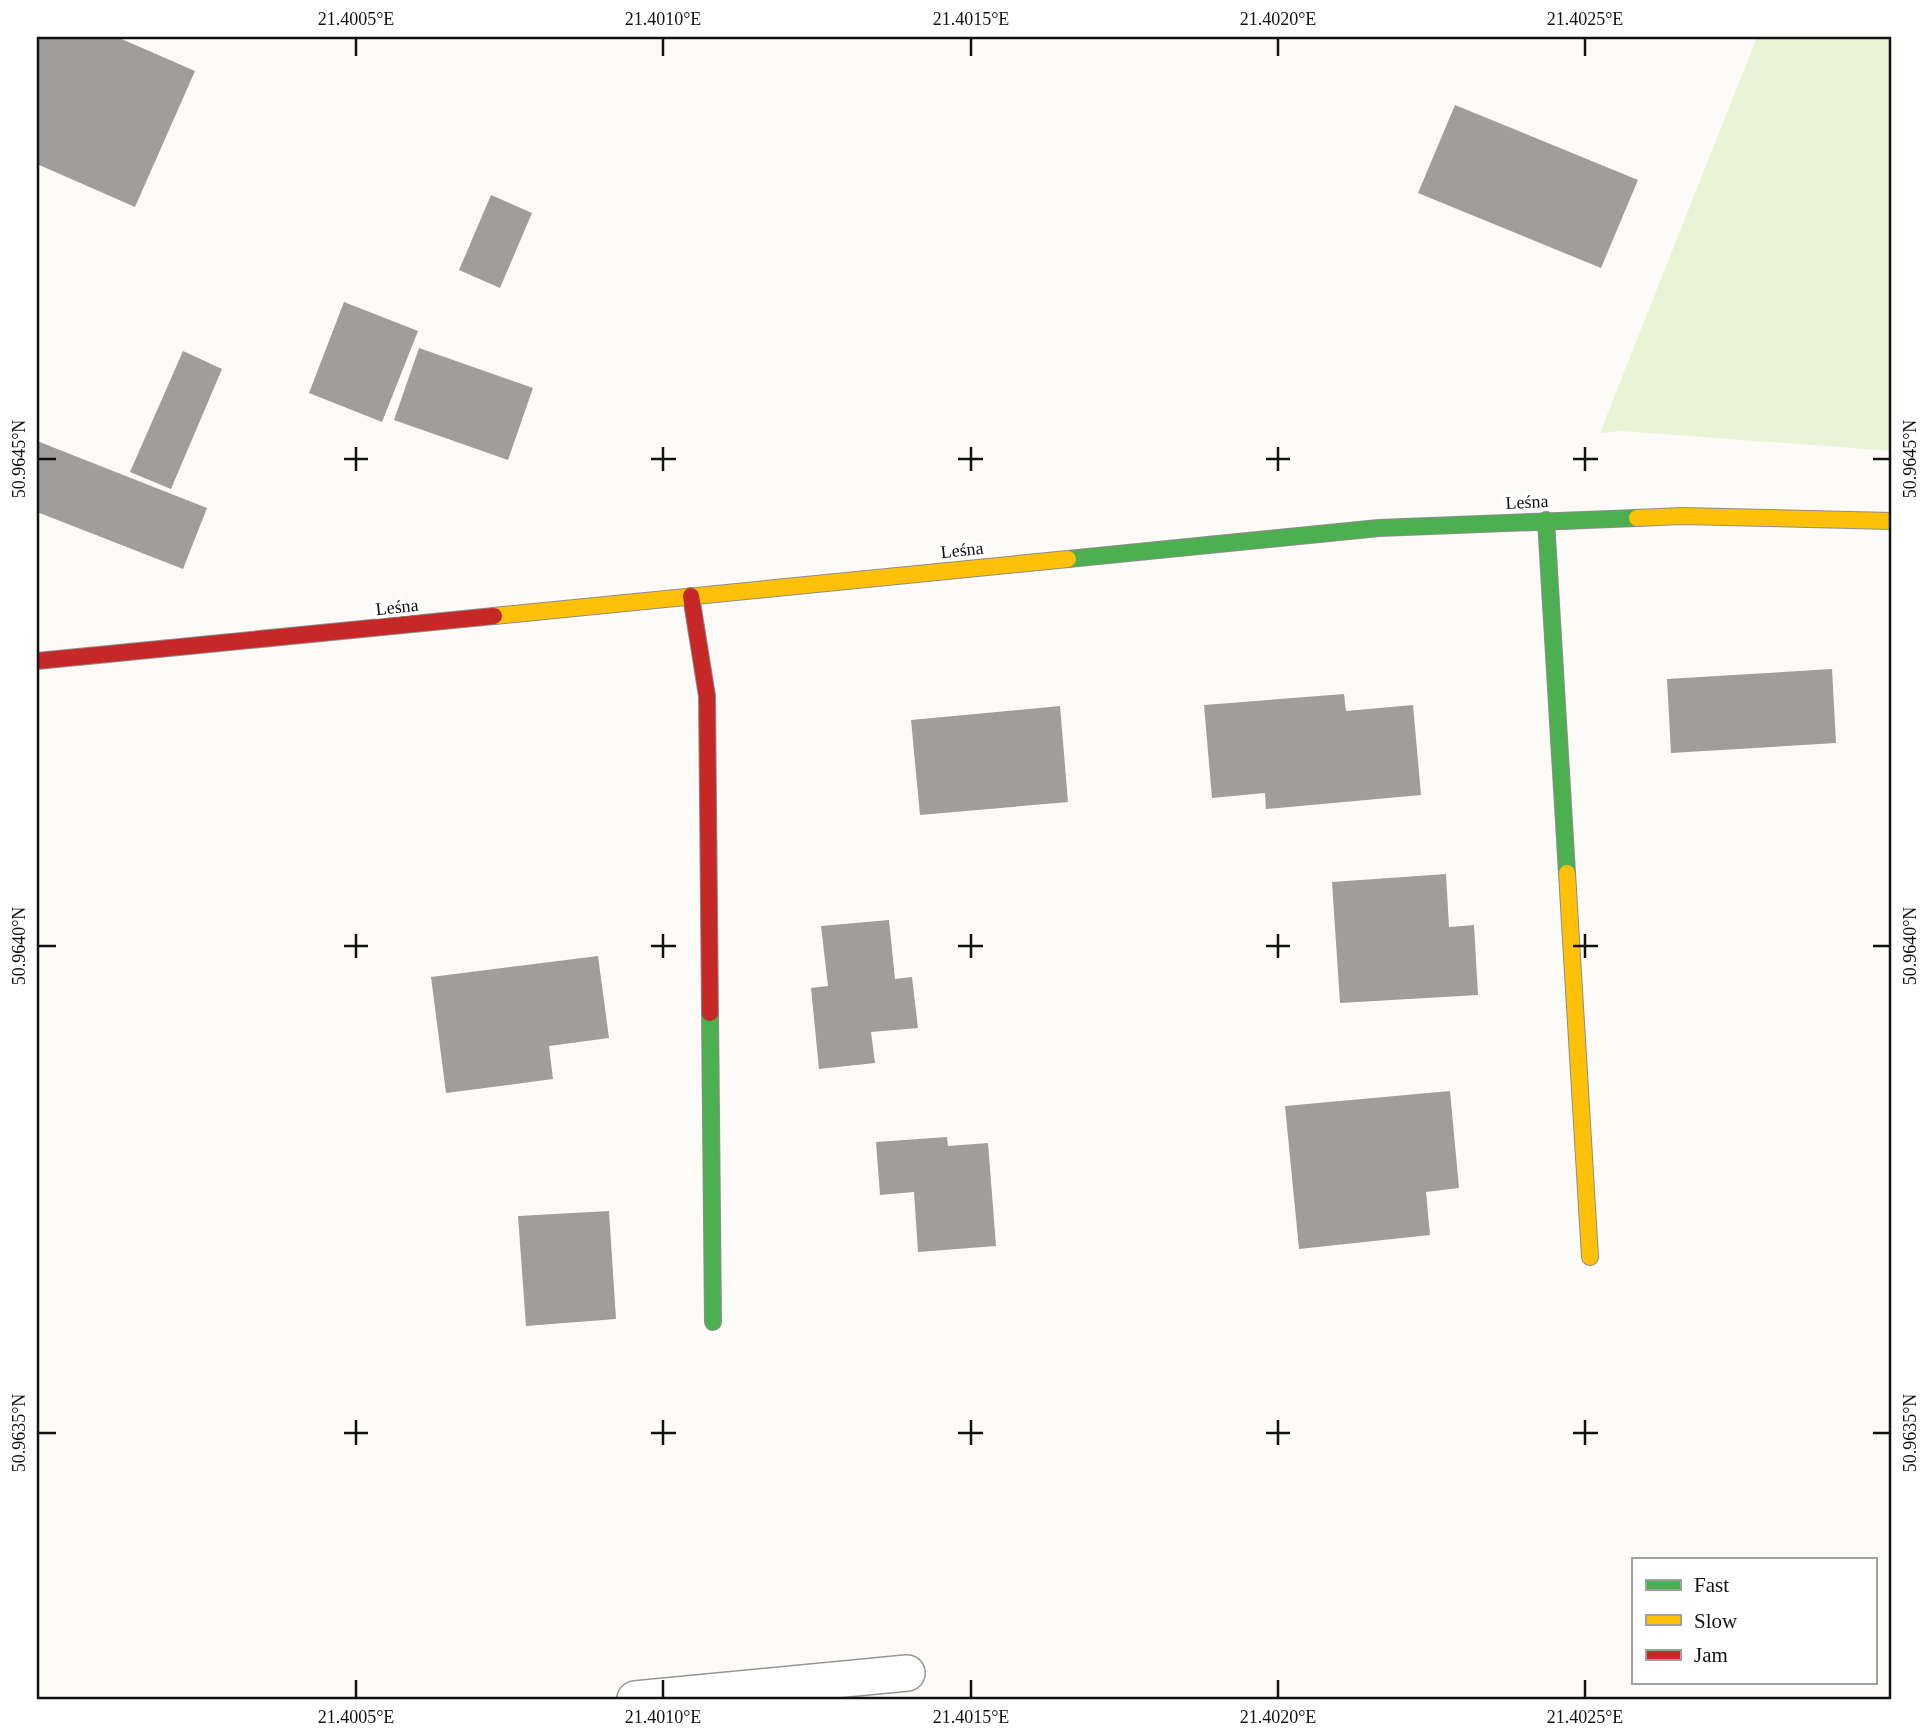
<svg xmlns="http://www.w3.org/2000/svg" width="1929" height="1736" font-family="Georgia,serif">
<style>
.green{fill:#eaf3d5}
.building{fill:#a09e9c}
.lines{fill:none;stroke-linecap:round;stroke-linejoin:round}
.lane-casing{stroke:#979695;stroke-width:38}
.fast-casing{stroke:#8d8d8b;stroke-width:18}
.slow-casing{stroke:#8d8d8b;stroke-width:18}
.jam-casing{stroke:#8d8d8b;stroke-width:18}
.lane{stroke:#fffefe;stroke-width:35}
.fast{stroke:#4caf50;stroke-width:16}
.slow{stroke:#ffc107;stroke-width:16}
.jam{stroke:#c62828;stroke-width:16}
.ticks{fill:none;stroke:#111;stroke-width:2.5}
.labels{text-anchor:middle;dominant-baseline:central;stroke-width:7;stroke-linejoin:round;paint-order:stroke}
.street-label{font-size:18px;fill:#111;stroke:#fff}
.neatline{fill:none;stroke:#111;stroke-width:2.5}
.ticks-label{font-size:18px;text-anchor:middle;fill:#111}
</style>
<rect width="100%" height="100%" fill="#fcfbf7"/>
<!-- green -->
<polygon class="green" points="1757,37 1892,37 1892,451 1621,431 1600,433"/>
<!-- building -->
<g class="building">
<polygon points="37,37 117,37 195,71 135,207 37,164"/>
<polygon points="1455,105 1638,180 1601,268 1418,193"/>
<polygon points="491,195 532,213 500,288 459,270"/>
<polygon points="344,302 418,331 382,422 309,393"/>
<polygon points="419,348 533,388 508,460 394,420"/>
<polygon points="183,351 222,369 171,489 130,472"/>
<polygon points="37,441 207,508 183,569 37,512"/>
<polygon points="1832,669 1836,743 1671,753 1667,679"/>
<polygon points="1344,694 1346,711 1413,705 1421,795 1266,809 1265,793 1212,798 1204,705"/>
<polygon points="1060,706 1068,802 920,815 911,720"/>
<polygon points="1446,874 1449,927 1474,925 1478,995 1340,1003 1332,882"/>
<polygon points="889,920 895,979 912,977 918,1028 871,1032 875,1063 819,1069 811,988 828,986 821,926"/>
<polygon points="598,956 609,1038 549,1046 553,1079 446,1093 431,977"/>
<polygon points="1450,1091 1459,1188 1426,1192 1430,1235 1299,1249 1285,1106"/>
<polygon points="947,1137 948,1146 988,1143 996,1246 918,1252 914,1192 880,1195 876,1142"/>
<polygon points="609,1211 616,1319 526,1326 518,1216"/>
</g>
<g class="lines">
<!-- lane casing -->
<g class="lane-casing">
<polyline id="lane" points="635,1699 907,1673"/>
</g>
<!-- fast casing -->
<g class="fast-casing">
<g id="fast">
<polyline points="1546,520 1567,873"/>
<polyline points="1068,559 1379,528 1637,518"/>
<polyline points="710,1013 713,1322"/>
</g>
</g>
<!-- slow casing -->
<g class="slow-casing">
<g id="slow">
<polyline points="1637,518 1681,516 1892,521"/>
<polyline points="494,616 1068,559"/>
<polyline points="1567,873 1590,1257"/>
</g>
</g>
<!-- jam casing -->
<g class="jam-casing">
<g id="jam">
<polyline points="691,596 707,696 710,1013"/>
<polyline points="37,661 494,616"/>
</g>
</g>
<!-- lane -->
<use href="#lane" class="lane"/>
<!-- fast -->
<use href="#fast" class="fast"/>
<!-- slow -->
<use href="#slow" class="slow"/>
<!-- jam -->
<use href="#jam" class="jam"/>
</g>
<!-- ticks -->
<path class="ticks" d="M 356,38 L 356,56M 663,38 L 663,56M 971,38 L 971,56M 1278,38 L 1278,56M 1585,38 L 1585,56M 356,447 L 356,471M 663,447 L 663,471M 971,447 L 971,471M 1278,447 L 1278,471M 1585,447 L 1585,471M 38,459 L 56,459M 344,459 L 368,459M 651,459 L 676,459M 958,459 L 983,459M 1266,459 L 1290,459M 1573,459 L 1598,459M 1873,459 L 1890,459M 356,934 L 356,958M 663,934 L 663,958M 971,934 L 971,958M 1278,934 L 1278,958M 1585,934 L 1585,958M 38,946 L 56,946M 344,946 L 368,946M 651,946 L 676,946M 958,946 L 983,946M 1266,946 L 1290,946M 1573,946 L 1598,946M 1873,946 L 1890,946M 356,1420 L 356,1445M 663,1420 L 663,1445M 971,1420 L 971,1445M 1278,1420 L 1278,1445M 1585,1420 L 1585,1445M 38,1433 L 56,1433M 344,1433 L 368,1433M 651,1433 L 676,1433M 958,1433 L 983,1433M 1266,1433 L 1290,1433M 1573,1433 L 1598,1433M 1873,1433 L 1890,1433M 356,1680 L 356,1698M 663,1680 L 663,1698M 971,1680 L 971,1698M 1278,1680 L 1278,1698M 1585,1680 L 1585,1698"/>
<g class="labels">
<!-- street labels -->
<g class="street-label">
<text transform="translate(1527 502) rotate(-3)">Leśna</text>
<text transform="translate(962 550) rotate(-6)">Leśna</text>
<text transform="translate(397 607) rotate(-6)">Leśna</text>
</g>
</g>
<!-- border -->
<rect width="1929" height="1736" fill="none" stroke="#ffffff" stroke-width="77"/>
<!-- legend -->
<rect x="1632" y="1558" width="245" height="126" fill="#ffffff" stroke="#a0a0a0" stroke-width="2"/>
<rect x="1646" y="1580" width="35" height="10" fill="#4caf50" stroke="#a0a0a0" stroke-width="2"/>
<text x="1694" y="1592" font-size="21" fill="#111111">Fast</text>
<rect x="1646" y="1615" width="35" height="10" fill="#ffc107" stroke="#a0a0a0" stroke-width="2"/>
<text x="1694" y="1628" font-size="21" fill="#111111">Slow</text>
<rect x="1646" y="1650" width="35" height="10" fill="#c62828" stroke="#a0a0a0" stroke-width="2"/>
<text x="1694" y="1662" font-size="21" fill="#111111">Jam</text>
<rect x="38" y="38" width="1852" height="1660" class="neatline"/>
<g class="ticks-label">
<text x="356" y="25">21.4005°E</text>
<text x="663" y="25">21.4010°E</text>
<text x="971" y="25">21.4015°E</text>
<text x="1278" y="25">21.4020°E</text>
<text x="1585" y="25">21.4025°E</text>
<text transform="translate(19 459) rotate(-90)" y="6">50.9645°N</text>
<text transform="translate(1910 459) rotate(-90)" y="6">50.9645°N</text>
<text transform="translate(19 946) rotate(-90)" y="6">50.9640°N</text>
<text transform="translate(1910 946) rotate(-90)" y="6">50.9640°N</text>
<text transform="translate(19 1433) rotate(-90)" y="6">50.9635°N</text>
<text transform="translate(1910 1433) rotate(-90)" y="6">50.9635°N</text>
<text x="356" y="1723">21.4005°E</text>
<text x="663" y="1723">21.4010°E</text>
<text x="971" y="1723">21.4015°E</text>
<text x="1278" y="1723">21.4020°E</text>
<text x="1585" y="1723">21.4025°E</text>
</g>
</svg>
